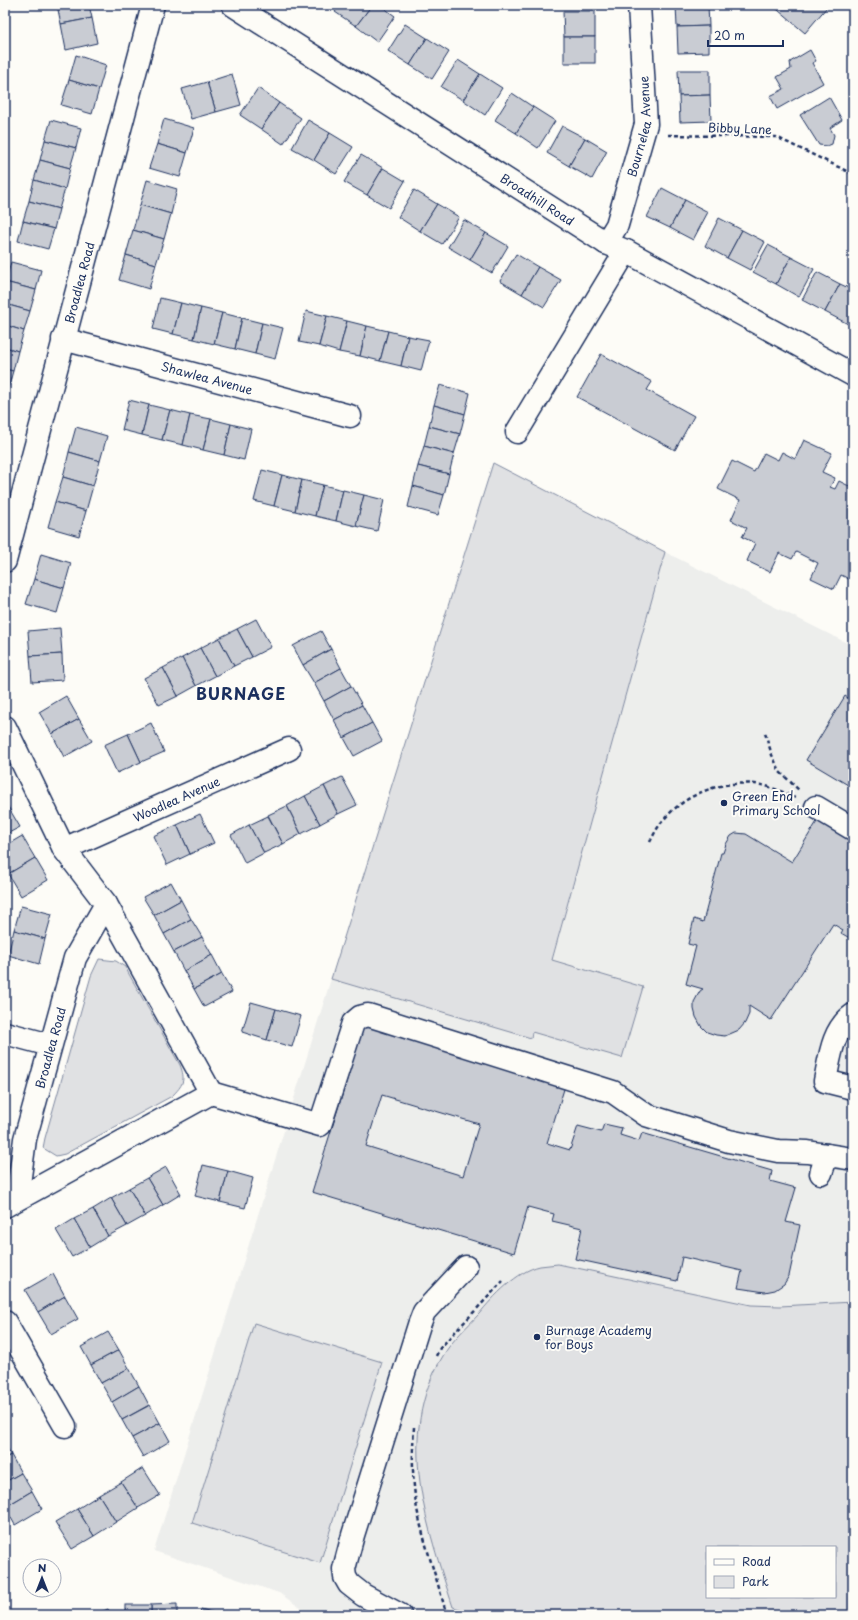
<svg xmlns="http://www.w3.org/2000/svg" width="858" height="1620" font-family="'Playpen Sans',sans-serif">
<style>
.built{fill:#edeeec;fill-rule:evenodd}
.green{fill:#e0e1e3;stroke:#7e88a0;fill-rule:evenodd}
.building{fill:#c9ccd3;stroke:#1b2f5e;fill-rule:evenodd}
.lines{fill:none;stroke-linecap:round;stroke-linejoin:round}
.minor-casing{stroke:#1b2f5e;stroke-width:25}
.path{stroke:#1b2f5e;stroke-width:2.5;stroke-dasharray:4 3;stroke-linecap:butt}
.minor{stroke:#fdfcf7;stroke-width:22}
.poi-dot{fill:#1b2f5e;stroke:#fdfcf7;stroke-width:1.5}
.labels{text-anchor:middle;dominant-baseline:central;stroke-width:4;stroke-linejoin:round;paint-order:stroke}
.street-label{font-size:12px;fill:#1b2f5e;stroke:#fdfcf7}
.poi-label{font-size:12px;fill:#1b2f5e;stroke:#fdfcf7;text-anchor:start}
.district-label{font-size:16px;font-weight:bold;letter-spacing:1px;fill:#1b2f5e;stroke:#fdfcf7}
</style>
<rect width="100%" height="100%" fill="#fdfcf7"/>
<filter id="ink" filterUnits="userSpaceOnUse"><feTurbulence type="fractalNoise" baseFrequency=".025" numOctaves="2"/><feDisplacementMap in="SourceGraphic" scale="8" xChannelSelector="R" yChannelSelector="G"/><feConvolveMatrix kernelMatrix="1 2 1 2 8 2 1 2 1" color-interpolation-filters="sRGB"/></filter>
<g filter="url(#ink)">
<!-- built -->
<path class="built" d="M 665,552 L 853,646 L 853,1615 L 311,1615 L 279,1593 L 154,1551 L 331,979 L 531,1038 ZM 707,1547 L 835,1547 L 835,1597 L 707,1597 Z"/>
<!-- green -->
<g class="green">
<polygon points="493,463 665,552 552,960 643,987 622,1058 532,1032 531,1038 331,979"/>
<path d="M 99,959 L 116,961 L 125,967 L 180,1065 C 186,1080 183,1085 172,1096 L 65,1154 L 56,1156 L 43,1148 L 45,1138 L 91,976 Z"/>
<path d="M 558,1264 L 751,1305 L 780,1306 L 853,1302 L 853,1615 L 480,1615 L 453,1607 C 427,1526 394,1436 443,1356 C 452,1340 467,1327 479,1314 C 493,1297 517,1271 540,1266 C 546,1265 552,1265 558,1264 ZM 707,1547 L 835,1547 L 835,1597 L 707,1597 Z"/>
<polygon points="254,1323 382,1362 320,1563 192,1523"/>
</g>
<!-- building -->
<g class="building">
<polygon points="57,5 89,5 92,18 61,24"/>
<polygon points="340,5 372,5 356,26 335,12"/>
<polygon points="372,5 380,5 395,16 377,42 356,26"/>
<polygon points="676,5 708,5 709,26 677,27"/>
<polygon points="772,5 825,5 827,7 805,33"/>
<polygon points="563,11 595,11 595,37 564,37"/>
<polygon points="92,18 97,43 66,50 61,24"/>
<polygon points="405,24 427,38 410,65 388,51"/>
<polygon points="709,26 709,52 678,53 677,27"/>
<rect x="564" y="37" width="31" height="26"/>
<polygon points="427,38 449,52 432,79 410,65"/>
<polygon points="810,50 816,61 812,63 823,83 777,109 770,96 784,89 777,77 791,69 790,62"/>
<polygon points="76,55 106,65 99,89 69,80"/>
<polygon points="458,60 480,74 463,100 441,87"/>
<polygon points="678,70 710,70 710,95 679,96"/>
<polygon points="232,74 241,105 216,112 207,82"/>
<polygon points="480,74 502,88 485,115 463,100"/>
<polygon points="69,80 99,89 92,114 61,105"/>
<polygon points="207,82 216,112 191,119 182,89"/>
<polygon points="258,88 279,103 261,129 240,115"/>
<polygon points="512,93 533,107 516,133 495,120"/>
<polygon points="710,95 711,121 680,122 679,96"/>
<polygon points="829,97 842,120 830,128 834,135 832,144 827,146 819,145 800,115"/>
<polygon points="279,103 301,118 283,144 261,129"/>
<polygon points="533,107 555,121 538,148 516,133"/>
<polygon points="164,119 194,128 187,153 157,144"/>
<polygon points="51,120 81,128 76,148 45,140"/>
<polygon points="308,120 330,133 314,160 292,148"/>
<polygon points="562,126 585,138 569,166 547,153"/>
<polygon points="330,133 353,147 336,174 314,160"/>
<polygon points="585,138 607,151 592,179 569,166"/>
<polygon points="45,140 76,148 70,168 40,160"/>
<polygon points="157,144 187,153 180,177 149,168"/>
<polygon points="361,155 383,168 367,195 344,182"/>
<polygon points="40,160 70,168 65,189 34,180"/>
<polygon points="383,168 405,181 389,208 367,195"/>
<polygon points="34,180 65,189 59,209 29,201"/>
<polygon points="147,180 177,189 171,214 140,205"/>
<polygon points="662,188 685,200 670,228 647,217"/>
<polygon points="414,190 437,204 420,231 398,217"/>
<polygon points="685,200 708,212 693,240 670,228"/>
<polygon points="29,201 59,209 54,229 23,221"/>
<polygon points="437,204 459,217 442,244 420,231"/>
<polygon points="140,205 171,214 164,239 133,230"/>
<polygon points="719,218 742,230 727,258 705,246"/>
<polygon points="464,220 486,233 470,260 448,247"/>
<polygon points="23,221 54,229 48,249 18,241"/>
<polygon points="133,230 164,239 156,264 126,255"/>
<polygon points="742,230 765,242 750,270 727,258"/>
<polygon points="486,233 508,246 492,273 470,260"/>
<polygon points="768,245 791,257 776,284 753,272"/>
<polygon points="516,254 538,267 522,294 500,281"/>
<polygon points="126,255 156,264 149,289 119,280"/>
<polygon points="791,257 814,269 799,297 776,284"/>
<polygon points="11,262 41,270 36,290 5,282"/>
<polygon points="538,267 561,280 544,307 522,294"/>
<polygon points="817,272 840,284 825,312 802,300"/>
<polygon points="5,282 36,290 30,311 5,304"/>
<polygon points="840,284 853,290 853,315 848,324 825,312"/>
<polygon points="160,298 181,303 173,334 153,329"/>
<polygon points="181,303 201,308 194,339 173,334"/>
<polygon points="5,304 30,311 24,331 5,325"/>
<polygon points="201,308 222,313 214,344 194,339"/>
<polygon points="306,311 327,316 319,346 299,342"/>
<polygon points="222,313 242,318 235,349 214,344"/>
<polygon points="327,316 347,321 339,352 319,346"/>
<polygon points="242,318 262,323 255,354 235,349"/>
<polygon points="347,321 367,326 360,356 339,352"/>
<polygon points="262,323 283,328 275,359 255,354"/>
<polygon points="5,325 24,331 18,351 5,347"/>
<polygon points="367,326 388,331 380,361 360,356"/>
<polygon points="388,331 408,336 401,366 380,361"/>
<polygon points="408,336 429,340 421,371 401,366"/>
<polygon points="5,347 18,351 13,371 5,369"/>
<polygon points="601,354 652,382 647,390 694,416 675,450 577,397"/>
<polygon points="5,369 13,371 7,392 5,391"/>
<polygon points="440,385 470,393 465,414 434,405"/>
<polygon points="129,400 149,405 142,435 122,430"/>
<polygon points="149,405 170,410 162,440 142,435"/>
<polygon points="434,405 465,414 460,434 429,426"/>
<polygon points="170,410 190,415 183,445 162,440"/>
<polygon points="190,415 211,419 203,450 183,445"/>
<polygon points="211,419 231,424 224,455 203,450"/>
<polygon points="231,424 251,429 244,460 224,455"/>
<polygon points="429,426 460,434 454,454 424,446"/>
<polygon points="76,427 107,436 100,461 69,452"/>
<polygon points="804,440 832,453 822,472 835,478 830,487 835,489 839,481 853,488 853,581 841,575 834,589 811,578 818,563 796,552 792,559 779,553 770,572 747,561 755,543 742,537 747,528 731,520 740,500 718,489 732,461 754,472 764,453 778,460 782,452 795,459"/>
<polygon points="424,446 454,454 449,474 418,466"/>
<polygon points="69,452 100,461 93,486 63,477"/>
<polygon points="418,466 449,474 444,495 413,486"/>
<polygon points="262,470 282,475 274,506 254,501"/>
<polygon points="282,475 302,480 295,511 274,506"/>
<polygon points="63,477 93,486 86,511 55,502"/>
<polygon points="302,480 323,485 315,516 295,511"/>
<polygon points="323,485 343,490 336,521 315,516"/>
<polygon points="413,486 444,495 438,515 408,507"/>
<polygon points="343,490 364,495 356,526 336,521"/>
<polygon points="364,495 384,500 377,531 356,526"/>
<polygon points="55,502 86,511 79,536 48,527"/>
<polygon points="41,554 71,563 64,588 34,579"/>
<polygon points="34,579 64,588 57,613 26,604"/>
<polygon points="256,619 271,647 252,657 237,629"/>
<polygon points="60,628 62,654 30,656 28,631"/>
<polygon points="237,629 252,657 234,666 219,638"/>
<polygon points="321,631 331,649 303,665 293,646"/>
<polygon points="219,638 234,666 215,676 200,648"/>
<polygon points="200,648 215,676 196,686 182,658"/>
<polygon points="331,649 341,668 314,683 303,665"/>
<polygon points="62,654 63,680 32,682 30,656"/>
<polygon points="182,658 196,686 178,696 163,668"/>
<polygon points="163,668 178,696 159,705 144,678"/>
<polygon points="341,668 351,686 324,701 314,683"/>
<polygon points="351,686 362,705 334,720 324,701"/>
<polygon points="66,696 79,719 52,734 39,712"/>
<polygon points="845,696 853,701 853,788 806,760"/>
<polygon points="362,705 372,723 344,738 334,720"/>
<polygon points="79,719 92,741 64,757 52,734"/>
<polygon points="151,723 164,752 141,762 128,734"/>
<polygon points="372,723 382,741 354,756 344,738"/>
<polygon points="128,734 141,762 117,773 104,745"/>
<polygon points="342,777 357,805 338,814 324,786"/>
<polygon points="324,786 338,814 320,824 305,796"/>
<polygon points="305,796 320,824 301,834 287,806"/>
<polygon points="7,805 20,827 5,835 5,806"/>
<polygon points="287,806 301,834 283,844 268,815"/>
<polygon points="200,814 214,843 190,854 177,825"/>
<polygon points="268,816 283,844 264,853 249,825"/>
<polygon points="818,820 853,842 853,940 841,933 843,930 833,924 771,1020 749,1006 749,1014 745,1023 739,1030 725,1036 716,1035 707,1032 701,1026 696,1017 694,1009 694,1002 700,991 703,989 686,984 696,946 688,944 694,919 703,922 721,853 723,853 726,844 731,836 736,833 746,834 792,862"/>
<polygon points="177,825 190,854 167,865 153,836"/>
<polygon points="249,825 264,853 245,863 231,835"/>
<polygon points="22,836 35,858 8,874 5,869 5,846"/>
<polygon points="35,858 48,880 21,896 8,874"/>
<polygon points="171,882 181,900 154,915 143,897"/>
<polygon points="181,900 191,919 164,934 154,915"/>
<polygon points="21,906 52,914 45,939 14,930"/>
<polygon points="191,919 202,937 174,952 164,934"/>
<polygon points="14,930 45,939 39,964 8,955"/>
<polygon points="202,937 212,955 184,971 174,952"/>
<polygon points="212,955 222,974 194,989 184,971"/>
<polygon points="222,974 232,992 204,1007 194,989"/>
<polygon points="251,1002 276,1009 267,1040 242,1032"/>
<polygon points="276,1009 301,1016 292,1047 267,1040"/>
<path d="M 364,1025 L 565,1086 L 547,1143 L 570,1150 L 578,1126 L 601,1132 L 604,1124 L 622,1128 L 620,1135 L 639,1141 L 642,1133 L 772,1171 L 770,1181 L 796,1188 L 786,1222 L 800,1225 L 789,1276 L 784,1284 L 775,1290 L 765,1292 L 738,1288 L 742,1271 L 682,1257 L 677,1281 L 575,1259 L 582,1228 L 552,1221 L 554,1214 L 528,1207 L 514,1253 L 312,1192 ZM 382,1095 L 479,1124 L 463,1176 L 366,1146 Z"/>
<polygon points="203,1165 228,1171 220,1202 195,1196"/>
<polygon points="166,1167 181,1194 163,1205 147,1178"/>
<polygon points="228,1171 253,1178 245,1208 220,1202"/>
<polygon points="147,1178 163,1205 145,1216 129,1188"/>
<polygon points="129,1188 145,1216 127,1226 111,1198"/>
<polygon points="111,1198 127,1226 108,1236 93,1209"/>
<polygon points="93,1209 108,1236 90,1247 74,1219"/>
<polygon points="74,1219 90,1247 72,1257 56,1230"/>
<polygon points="53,1274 65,1296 38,1312 25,1290"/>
<polygon points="65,1296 78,1319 51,1334 38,1312"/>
<polygon points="108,1332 119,1350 91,1365 81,1347"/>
<polygon points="119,1350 129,1368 101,1383 91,1365"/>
<polygon points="129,1368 139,1386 112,1402 101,1383"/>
<polygon points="139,1386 149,1405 122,1420 112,1402"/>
<polygon points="150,1405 160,1423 132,1438 122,1420"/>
<polygon points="160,1423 170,1441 143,1457 132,1438"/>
<polygon points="5,1444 11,1455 5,1458"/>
<polygon points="11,1455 21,1473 5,1482 5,1458"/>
<polygon points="143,1468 160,1495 138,1508 121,1482"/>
<polygon points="21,1473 32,1491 5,1507 5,1482"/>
<polygon points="121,1482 138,1508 116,1522 99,1495"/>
<polygon points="32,1491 42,1509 15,1525 5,1507"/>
<polygon points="99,1495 116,1522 94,1536 77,1509"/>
<polygon points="77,1509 94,1536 72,1549 55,1522"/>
<polygon points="177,1604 177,1615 151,1615 151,1605"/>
<rect x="125" y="1605" width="26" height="10"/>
<polygon points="108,1609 111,1615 94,1615"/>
<polygon points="201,1609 222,1615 200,1615"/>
</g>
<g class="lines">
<!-- minor casing -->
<g class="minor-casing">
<g id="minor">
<path id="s1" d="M 233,5 L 606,243 L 626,251 L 853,375"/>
<path id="s2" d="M 606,243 L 617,225 L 646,124 L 639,5"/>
<path id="s3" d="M 63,339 L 350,416"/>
<polyline points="517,432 626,251"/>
<path id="s4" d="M 5,561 L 153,5"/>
<polyline points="5,727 64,849 106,904 211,1093 5,1206"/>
<polyline points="816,807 853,829"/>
<path id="s5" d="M 64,849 L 289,749"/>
<path d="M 853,1015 C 832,1030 830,1057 825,1081 L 853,1088"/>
<polyline points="5,1033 50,1045"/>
<polyline points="211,1093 320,1125 353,1023 360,1017 368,1015 613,1092 646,1115 729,1141 778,1151 808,1152 853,1159"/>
<polyline points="821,1173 827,1155"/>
<path id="s6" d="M 17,1199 L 25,1139 L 75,958 L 106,904"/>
<polyline points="5,1322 65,1426"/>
<polyline points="400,1615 363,1595 349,1584 345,1577 344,1569 353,1535 419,1325 424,1312 466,1267"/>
</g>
</g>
<!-- path -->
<g class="path">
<polyline points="668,135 776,137 853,174"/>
<polyline points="765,733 772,755 780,772 800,791"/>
<path d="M 650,842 C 653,836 657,828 661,823 C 685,792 728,777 766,786 C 776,789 786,793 795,798"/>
<polyline points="436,1356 440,1348 503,1281"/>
<path d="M 414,1427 C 412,1457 412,1489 419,1518 C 426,1549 437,1579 445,1609 L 449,1611 L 448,1615"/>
</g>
<!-- minor -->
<use href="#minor" class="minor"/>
</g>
</g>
<!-- markers -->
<g class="poi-dot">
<circle cx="724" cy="803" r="4"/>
<circle cx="537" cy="1337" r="4"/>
</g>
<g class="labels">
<!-- street labels -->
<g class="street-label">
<text stroke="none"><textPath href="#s2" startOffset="123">Bournelea Avenue</textPath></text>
<text transform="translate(740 128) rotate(2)">Bibby Lane</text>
<text stroke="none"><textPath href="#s1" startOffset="361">Broadhill Road</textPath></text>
<text stroke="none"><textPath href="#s4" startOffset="288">Broadlea Road</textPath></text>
<text stroke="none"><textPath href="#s3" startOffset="149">Shawlea Avenue</textPath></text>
<text stroke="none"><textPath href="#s5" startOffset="123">Woodlea Avenue</textPath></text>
<text stroke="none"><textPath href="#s6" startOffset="155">Broadlea Road</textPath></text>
</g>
<!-- poi labels -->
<g class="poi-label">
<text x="732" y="796">Green End<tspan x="732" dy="14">Primary School</tspan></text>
<text x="545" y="1330">Burnage Academy<tspan x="545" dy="14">for Boys</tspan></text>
</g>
<!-- district labels -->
<g class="district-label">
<text x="241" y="693">BURNAGE</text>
</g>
</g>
<!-- margin -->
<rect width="858" height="1620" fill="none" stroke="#fdfcf7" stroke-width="20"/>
<rect x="10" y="10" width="838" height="1600" fill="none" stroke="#1b2f5e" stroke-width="1.5" filter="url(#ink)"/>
<!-- legend -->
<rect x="706" y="1546" width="130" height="52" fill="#fdfcf7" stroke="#a3aaba"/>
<rect x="714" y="1559" width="20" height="6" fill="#fdfcf7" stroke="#a3aaba"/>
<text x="742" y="1566" font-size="12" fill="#1b2f5e">Road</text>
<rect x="714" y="1576" width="20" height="12" fill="#e0e1e3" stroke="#a3aaba"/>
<text x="742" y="1586" font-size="12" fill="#1b2f5e">Park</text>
<!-- north arrow -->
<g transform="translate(42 1578)"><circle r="19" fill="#fdfcf7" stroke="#a3aaba"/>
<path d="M0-3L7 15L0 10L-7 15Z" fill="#1b2f5e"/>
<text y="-6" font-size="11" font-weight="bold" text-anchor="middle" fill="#1b2f5e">N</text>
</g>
<!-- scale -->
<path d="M708 40v6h75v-6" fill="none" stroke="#1b2f5e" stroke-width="2"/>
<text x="714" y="40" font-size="12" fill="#1b2f5e" stroke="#fdfcf7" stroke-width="3" paint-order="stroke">20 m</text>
</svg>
